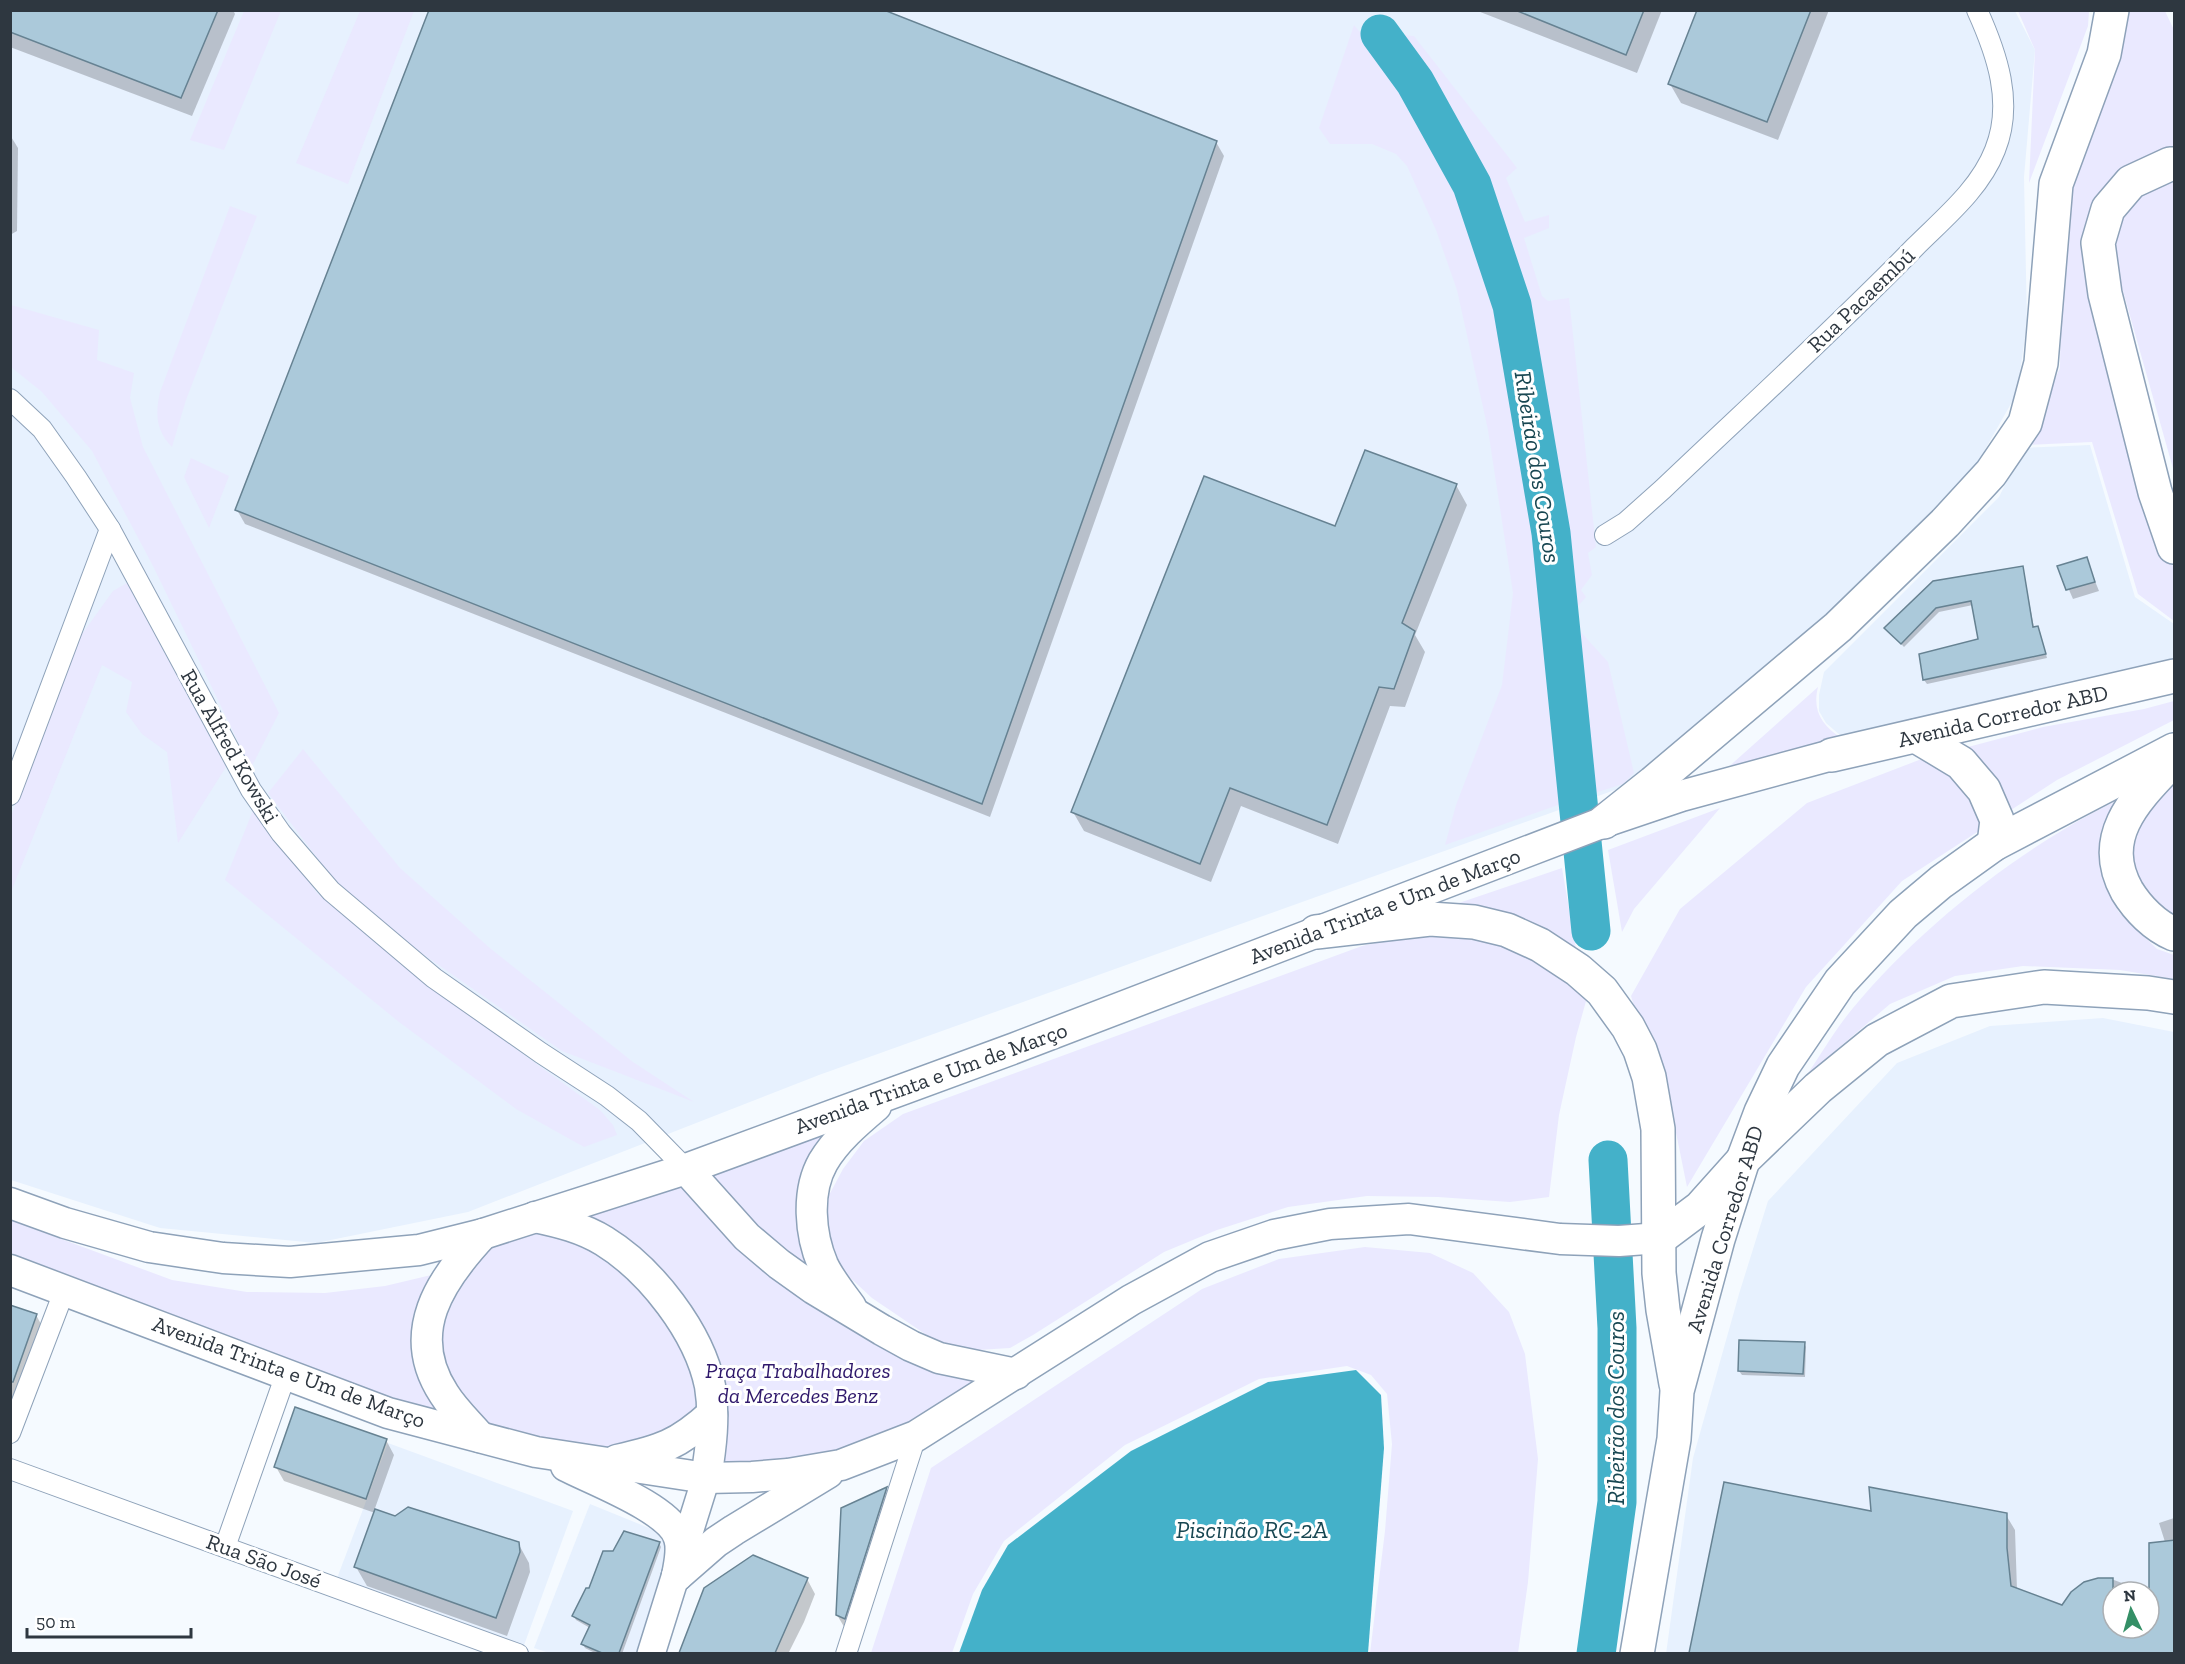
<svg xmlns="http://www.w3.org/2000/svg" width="2185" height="1664" font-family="'Zilla Slab',serif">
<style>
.built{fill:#e7f1fe;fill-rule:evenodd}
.green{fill:#eae9ff}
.water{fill:#44b1c9}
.shadow{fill:#0003}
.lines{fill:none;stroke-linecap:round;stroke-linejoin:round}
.river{stroke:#44b1c9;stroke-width:39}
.building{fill:#abc9da;stroke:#668292;stroke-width:1.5}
.street-casing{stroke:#8ea2b9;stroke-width:22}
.secondary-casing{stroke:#8ea2b9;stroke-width:30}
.primary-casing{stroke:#8ea2b9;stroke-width:33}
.highway-casing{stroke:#8ea2b9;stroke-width:36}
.street{stroke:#fff;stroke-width:20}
.secondary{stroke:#fff;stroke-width:27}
.primary{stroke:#fff;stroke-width:30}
.highway{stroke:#fff;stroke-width:33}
.labels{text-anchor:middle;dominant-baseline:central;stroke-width:6;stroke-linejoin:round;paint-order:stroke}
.street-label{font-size:22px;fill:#2e3740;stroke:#fff}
.park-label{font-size:22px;font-style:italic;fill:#2f186b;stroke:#fff}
.water-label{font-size:24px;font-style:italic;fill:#184752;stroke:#fff}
</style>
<rect width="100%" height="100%" fill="#f5faff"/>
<!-- built -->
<g class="built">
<polygon points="11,11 2015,11 2035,50 2024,177 2027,323 2017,393 1974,469 1905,546 1626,786 819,1075 468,1212 316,1243 160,1228 11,1180"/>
<polygon points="2090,445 2135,597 2174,624 2174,664 1848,742 1826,723 1819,711 1819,695 1824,672 1999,497 2023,448"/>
<path d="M 2103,1018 L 2174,1032 L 2174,1653 L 1666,1654 L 1693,1458 L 1739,1294 L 1768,1201 L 1897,1063 L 1990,1026 ZM 2113,1592 L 2149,1592 L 2149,1628 L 2113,1628 Z"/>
<polygon points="388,1443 573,1511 523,1648 336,1581"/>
<polygon points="590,1504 654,1530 663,1541 668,1556 640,1653 549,1653 534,1648"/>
</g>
<!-- green -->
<g class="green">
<polygon points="244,11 281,11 224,150 190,140"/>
<polygon points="360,11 414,11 348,184 296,163"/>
<polygon points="2018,11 2089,11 2088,26 2029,183 2035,50"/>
<polygon points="2127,11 2165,11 2174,30 2174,154 2093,207 2149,507 2174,569 2174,621 2138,594 2092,442 2024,445 2060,368 2062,213"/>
<polygon points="1354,25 1409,91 1465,190 1505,314 1541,541 1572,800 1445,845 1456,805 1502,685 1508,635 1513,593 1488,430 1457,290 1436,230 1407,166 1396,154 1372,144 1330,144 1319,128"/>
<polygon points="1390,34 1414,36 1517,168 1506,178 1525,222 1549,215 1549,228 1524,238 1542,296 1548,301 1569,298 1596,547 1588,553 1592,575 1581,590 1586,597 1568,618 1608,662 1634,773 1623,784 1585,796 1556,539 1517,307 1478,179 1423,80"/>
<polygon points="2174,182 2174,472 2116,266 2116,234 2125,214 2144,192"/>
<path d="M 230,206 L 257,216 L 186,400 L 172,447 C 156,431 155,414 160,392 Z"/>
<polygon points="11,305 99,330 97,360 134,373 130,398 143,447 279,713 251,768 153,566 92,451 42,392 11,367"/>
<polygon points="191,458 229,476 209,528 184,477"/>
<polygon points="127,583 226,767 178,843 167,752 142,734 126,712 132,682 102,665 11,892 11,816 80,637 113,591"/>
<path d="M 1818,687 C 1812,711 1822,725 1841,738 L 1715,779 Z"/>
<polygon points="2174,701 2174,720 2057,780 1902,881 1806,987 1687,1187 1663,1068 1636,1013 1631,996 1680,909 1807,803 1919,760 2043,727 2144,709"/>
<polygon points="303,749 400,868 491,949 633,1062 694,1102 562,1051 420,952 337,884 268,793"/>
<polygon points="2174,784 2174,922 2129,873 2137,820 2156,795"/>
<path d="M 2118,800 L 2104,858 L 2118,911 L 2157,949 L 2174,955 L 2174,979 L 2120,970 L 2023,966 L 1955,976 L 1890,1004 L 1835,1051 L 1799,1087 C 1817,1061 1833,1032 1853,1008 C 1921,926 2023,846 2118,800 Z"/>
<polygon points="254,808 317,893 428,985 600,1110 613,1125 617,1135 584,1147 516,1109 399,1022 225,880"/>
<polygon points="1720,808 1634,909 1622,932 1608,850"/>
<polygon points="1562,868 1576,949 1552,934 1456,904"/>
<polygon points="1429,931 1484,934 1536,954 1588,994 1576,1037 1559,1115 1549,1197 1510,1202 1438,1197 1367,1196 1288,1207 1217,1230 1164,1252 1033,1335 1010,1348 978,1350 955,1347 928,1336 872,1298 845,1273 831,1254 826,1233 828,1197 843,1169 864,1141 903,1114 1362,946"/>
<polygon points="853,1114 831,1140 815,1285 699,1174"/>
<polygon points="686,1177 738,1237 991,1381 943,1409 833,1457 717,1470 707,1341 559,1215"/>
<polygon points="10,1220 172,1280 247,1292 325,1293 385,1286 444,1272 434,1292 452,1416 403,1403 11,1253"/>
<polygon points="533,1232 566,1236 588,1242 652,1299 686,1353 701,1403 695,1420 607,1452 573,1447 480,1424 456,1396 437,1338 443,1310 479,1255 497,1243"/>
<polygon points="1365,1247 1430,1253 1473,1273 1509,1312 1525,1354 1538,1459 1528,1582 1518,1653 1370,1653 1385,1531 1392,1444 1387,1394 1371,1375 1347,1366 1259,1379 1125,1445 1004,1541 973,1594 952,1653 871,1653 931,1468 1202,1289 1279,1259"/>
</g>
<!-- water -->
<polygon class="water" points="1356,1370 1381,1395 1384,1448 1368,1653 959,1653 982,1590 1008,1545 1131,1451 1268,1382"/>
<!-- shadow -->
<g class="shadow">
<polygon points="10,10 233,10 235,14 192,116 10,47"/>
<polygon points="1475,10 1662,10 1637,73"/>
<polygon points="1699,10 1829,10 1778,140 1681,103 1670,84"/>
<polygon points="10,135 18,148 17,231 10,235"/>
<polygon points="1216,142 1224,156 990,817 245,524 237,510"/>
<polygon points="1456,485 1467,505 1415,635 1425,652 1405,707 1390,706 1338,844 1241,806 1211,882 1084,831 1073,812 1335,528"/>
<polygon points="2086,559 2099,591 2073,599 2059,567"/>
<polygon points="2023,568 2034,628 2040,632 2047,658 1927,684 1924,680 1979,640 1973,605 1939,612 1904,647 1886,628"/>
<polygon points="10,1306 36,1315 46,1333 22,1402 10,1397"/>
<polygon points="1804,1343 1806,1347 1805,1377 1742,1375 1739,1371"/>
<polygon points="386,1440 394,1455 374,1511 395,1518 518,1543 529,1563 530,1572 507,1636 367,1586 356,1567 375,1513 284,1481 276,1467"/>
<polygon points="1725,1483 1873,1512 2006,1515 2015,1530 2017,1590 2062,1607 2098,1579 2114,1580 2130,1586 2137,1592 2113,1592 2113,1628 2149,1628 2149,1604 2171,1561 2159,1523 2174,1518 2174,1654 1690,1654"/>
<polygon points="886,1489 894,1503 846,1630 837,1615 843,1509"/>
<polygon points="659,1543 661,1547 622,1654 597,1654 585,1648 583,1644 590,1628 576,1620 574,1616 614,1553"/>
<polygon points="807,1579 815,1594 804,1622 788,1654 681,1654 705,1589"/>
</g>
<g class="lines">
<!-- river -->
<g class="river">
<polyline points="1380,34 1415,82 1472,185 1512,305 1551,533 1591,931"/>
<polyline points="1596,1654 1617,1502 1617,1328 1608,1160"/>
</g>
</g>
<!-- building -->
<g class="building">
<polygon points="10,10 218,10 181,98 10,32"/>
<polygon points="429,10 884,10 1217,141 982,804 235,510"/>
<polygon points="1515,10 1644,10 1626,55"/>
<polygon points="1697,10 1811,10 1767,122 1668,84"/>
<polygon points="1365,450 1457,484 1402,623 1415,631 1394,689 1379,687 1327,825 1230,788 1200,864 1071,812 1204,476 1335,526"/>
<polygon points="2087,557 2095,582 2066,590 2057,566"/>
<polygon points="2023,566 2033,627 2038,626 2046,654 1923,680 1919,654 1978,639 1971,601 1936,608 1901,644 1884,628 1933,581"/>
<polygon points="10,1305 37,1314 13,1382 10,1382"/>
<polygon points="1739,1340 1805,1342 1803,1374 1738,1371"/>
<polygon points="295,1407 387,1439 366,1499 274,1467"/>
<polygon points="1724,1482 1871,1511 1869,1487 2007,1513 2007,1548 2011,1586 2062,1605 2071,1592 2084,1582 2098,1578 2113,1578 2113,1628 2149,1628 2149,1543 2175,1540 2175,1653 1689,1653"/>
<polygon points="887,1487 845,1619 836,1615 841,1508"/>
<polygon points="408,1507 519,1542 520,1552 496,1618 354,1567 375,1509 395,1516"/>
<polygon points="624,1531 660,1542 619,1653 602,1653 581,1644 590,1625 572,1616 586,1588 589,1588 603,1551 613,1551"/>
<polygon points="753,1555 808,1578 775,1653 679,1653 704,1588"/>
</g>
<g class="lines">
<!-- street casing -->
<g class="street-casing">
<g id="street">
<polyline points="10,399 42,429 76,477 110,529 251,790 281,833 331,891 434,978 541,1053 607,1096 639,1121 686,1169"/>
<path d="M 1605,535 L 1626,522 L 1663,489 C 1747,409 1834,330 1915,247 C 1944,218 1980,189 1995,150 C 2014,103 1997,54 1977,10"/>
<polyline points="10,795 110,529"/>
<polyline points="10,1433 65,1289"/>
<polyline points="10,1469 518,1654"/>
<polyline points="225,1547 286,1374"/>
<polyline points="846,1654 916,1436"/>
</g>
</g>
<!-- secondary casing -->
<g class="secondary-casing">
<polyline id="secondary" points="651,1654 706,1478"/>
</g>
<!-- primary casing -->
<g class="primary-casing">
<g id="primary">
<polyline points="686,1169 747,1237 779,1264 814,1289 882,1330 911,1346 939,1358 1016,1374"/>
<polyline points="10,1203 65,1223 149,1247 223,1258 290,1262 419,1250 483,1234 686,1169 1015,1048 1604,822 1681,796 1832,755"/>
<path d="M 535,1217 C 559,1222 583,1228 604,1241 C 651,1270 699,1332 710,1386 C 715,1416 711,1448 706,1478"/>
<polyline points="10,1270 388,1413 536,1452 706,1478 752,1477 788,1474 841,1465 916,1436 1131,1300 1210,1257 1274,1235 1330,1224 1409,1219 1560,1239 1619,1241 1660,1238"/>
<path d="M 851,1307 C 841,1293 830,1280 823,1265 C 810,1235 806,1192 823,1162 C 836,1140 856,1123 876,1106"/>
<path d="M 480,1437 C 468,1423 454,1410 444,1394 C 404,1333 440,1280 483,1234"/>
<path d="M 617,1460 C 661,1450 678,1445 712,1414"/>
<path d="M 566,1466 C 593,1480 671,1509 679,1538 C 683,1550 679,1564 677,1576"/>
<polyline points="677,1576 716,1542 734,1530 828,1473"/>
</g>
</g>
<!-- highway casing -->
<g class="highway-casing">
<g id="highway">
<polyline points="2174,164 2170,164 2131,182 2108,209 2098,243 2105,294 2155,492 2174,547"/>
<polyline points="1916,736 1961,763 1984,790 1997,820 1994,844"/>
<polyline points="1832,755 2174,676"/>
<path d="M 2174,759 C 2138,797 2096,835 2127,891 C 2138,909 2155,926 2174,934"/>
<polyline points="1604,822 1653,783 1838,627 1945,523 1991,473 2025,423 2041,363 2056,184 2104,54 2112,10"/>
<polyline points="1316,932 1430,919 1474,922 1507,930 1540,945 1578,970 1602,991 1628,1027 1640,1050 1649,1077 1658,1129 1659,1273 1663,1310 1676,1384"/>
<polyline points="1660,1238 1700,1208 1743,1160 1818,1088 1877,1040 1951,1001 2044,987 2148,993 2174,997"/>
<polyline points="1637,1654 1674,1439 1677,1391 1718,1239 1743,1160 1761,1112 1783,1066 1840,982 1903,914 1941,882 1994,844 2174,750"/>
</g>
</g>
<!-- street -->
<use href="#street" class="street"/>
<!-- secondary -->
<use href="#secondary" class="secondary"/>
<!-- primary -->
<use href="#primary" class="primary"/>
<!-- highway -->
<use href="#highway" class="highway"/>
</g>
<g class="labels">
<!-- street labels -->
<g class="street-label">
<text transform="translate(1861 300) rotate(-44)">Rua Pacaembú</text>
<text transform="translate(2003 716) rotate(-13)">Avenida Corredor ABD</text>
<text transform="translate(230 746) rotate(60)">Rua Alfred Kowski</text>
<text transform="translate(1385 906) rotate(-21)">Avenida Trinta e Um de Março</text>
<text transform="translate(931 1078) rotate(-20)">Avenida Trinta e Um de Março</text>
<text transform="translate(1725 1229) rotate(-73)">Avenida Corredor ABD</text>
<text transform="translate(289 1372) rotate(20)">Avenida Trinta e Um de Março</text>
<text transform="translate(264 1561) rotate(20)">Rua São José</text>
</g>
<!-- park labels -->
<g class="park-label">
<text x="798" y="1370">Praça Trabalhadores<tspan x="798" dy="25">da Mercedes Benz</tspan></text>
</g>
<!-- water labels -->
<g class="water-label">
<text transform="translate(1538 467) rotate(81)">Ribeirão dos Couros</text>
<text transform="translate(1615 1408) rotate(-90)">Ribeirão dos Couros</text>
<text x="1252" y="1529">Piscinão RC-2A</text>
</g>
</g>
<!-- border -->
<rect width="2185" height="1664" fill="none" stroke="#2e3740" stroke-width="24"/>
<!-- north arrow -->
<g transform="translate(2131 1610) rotate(355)"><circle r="28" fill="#ffffff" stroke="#abafb3" stroke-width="1.5"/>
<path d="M0-4.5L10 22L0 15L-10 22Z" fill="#348f66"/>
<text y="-9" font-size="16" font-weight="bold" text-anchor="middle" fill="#2e3740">N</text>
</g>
<!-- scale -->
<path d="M27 1628v9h164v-9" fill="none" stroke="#2e3740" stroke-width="3"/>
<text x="36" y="1628" font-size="18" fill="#2e3740" stroke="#ffffff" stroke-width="4.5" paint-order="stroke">50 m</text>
</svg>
